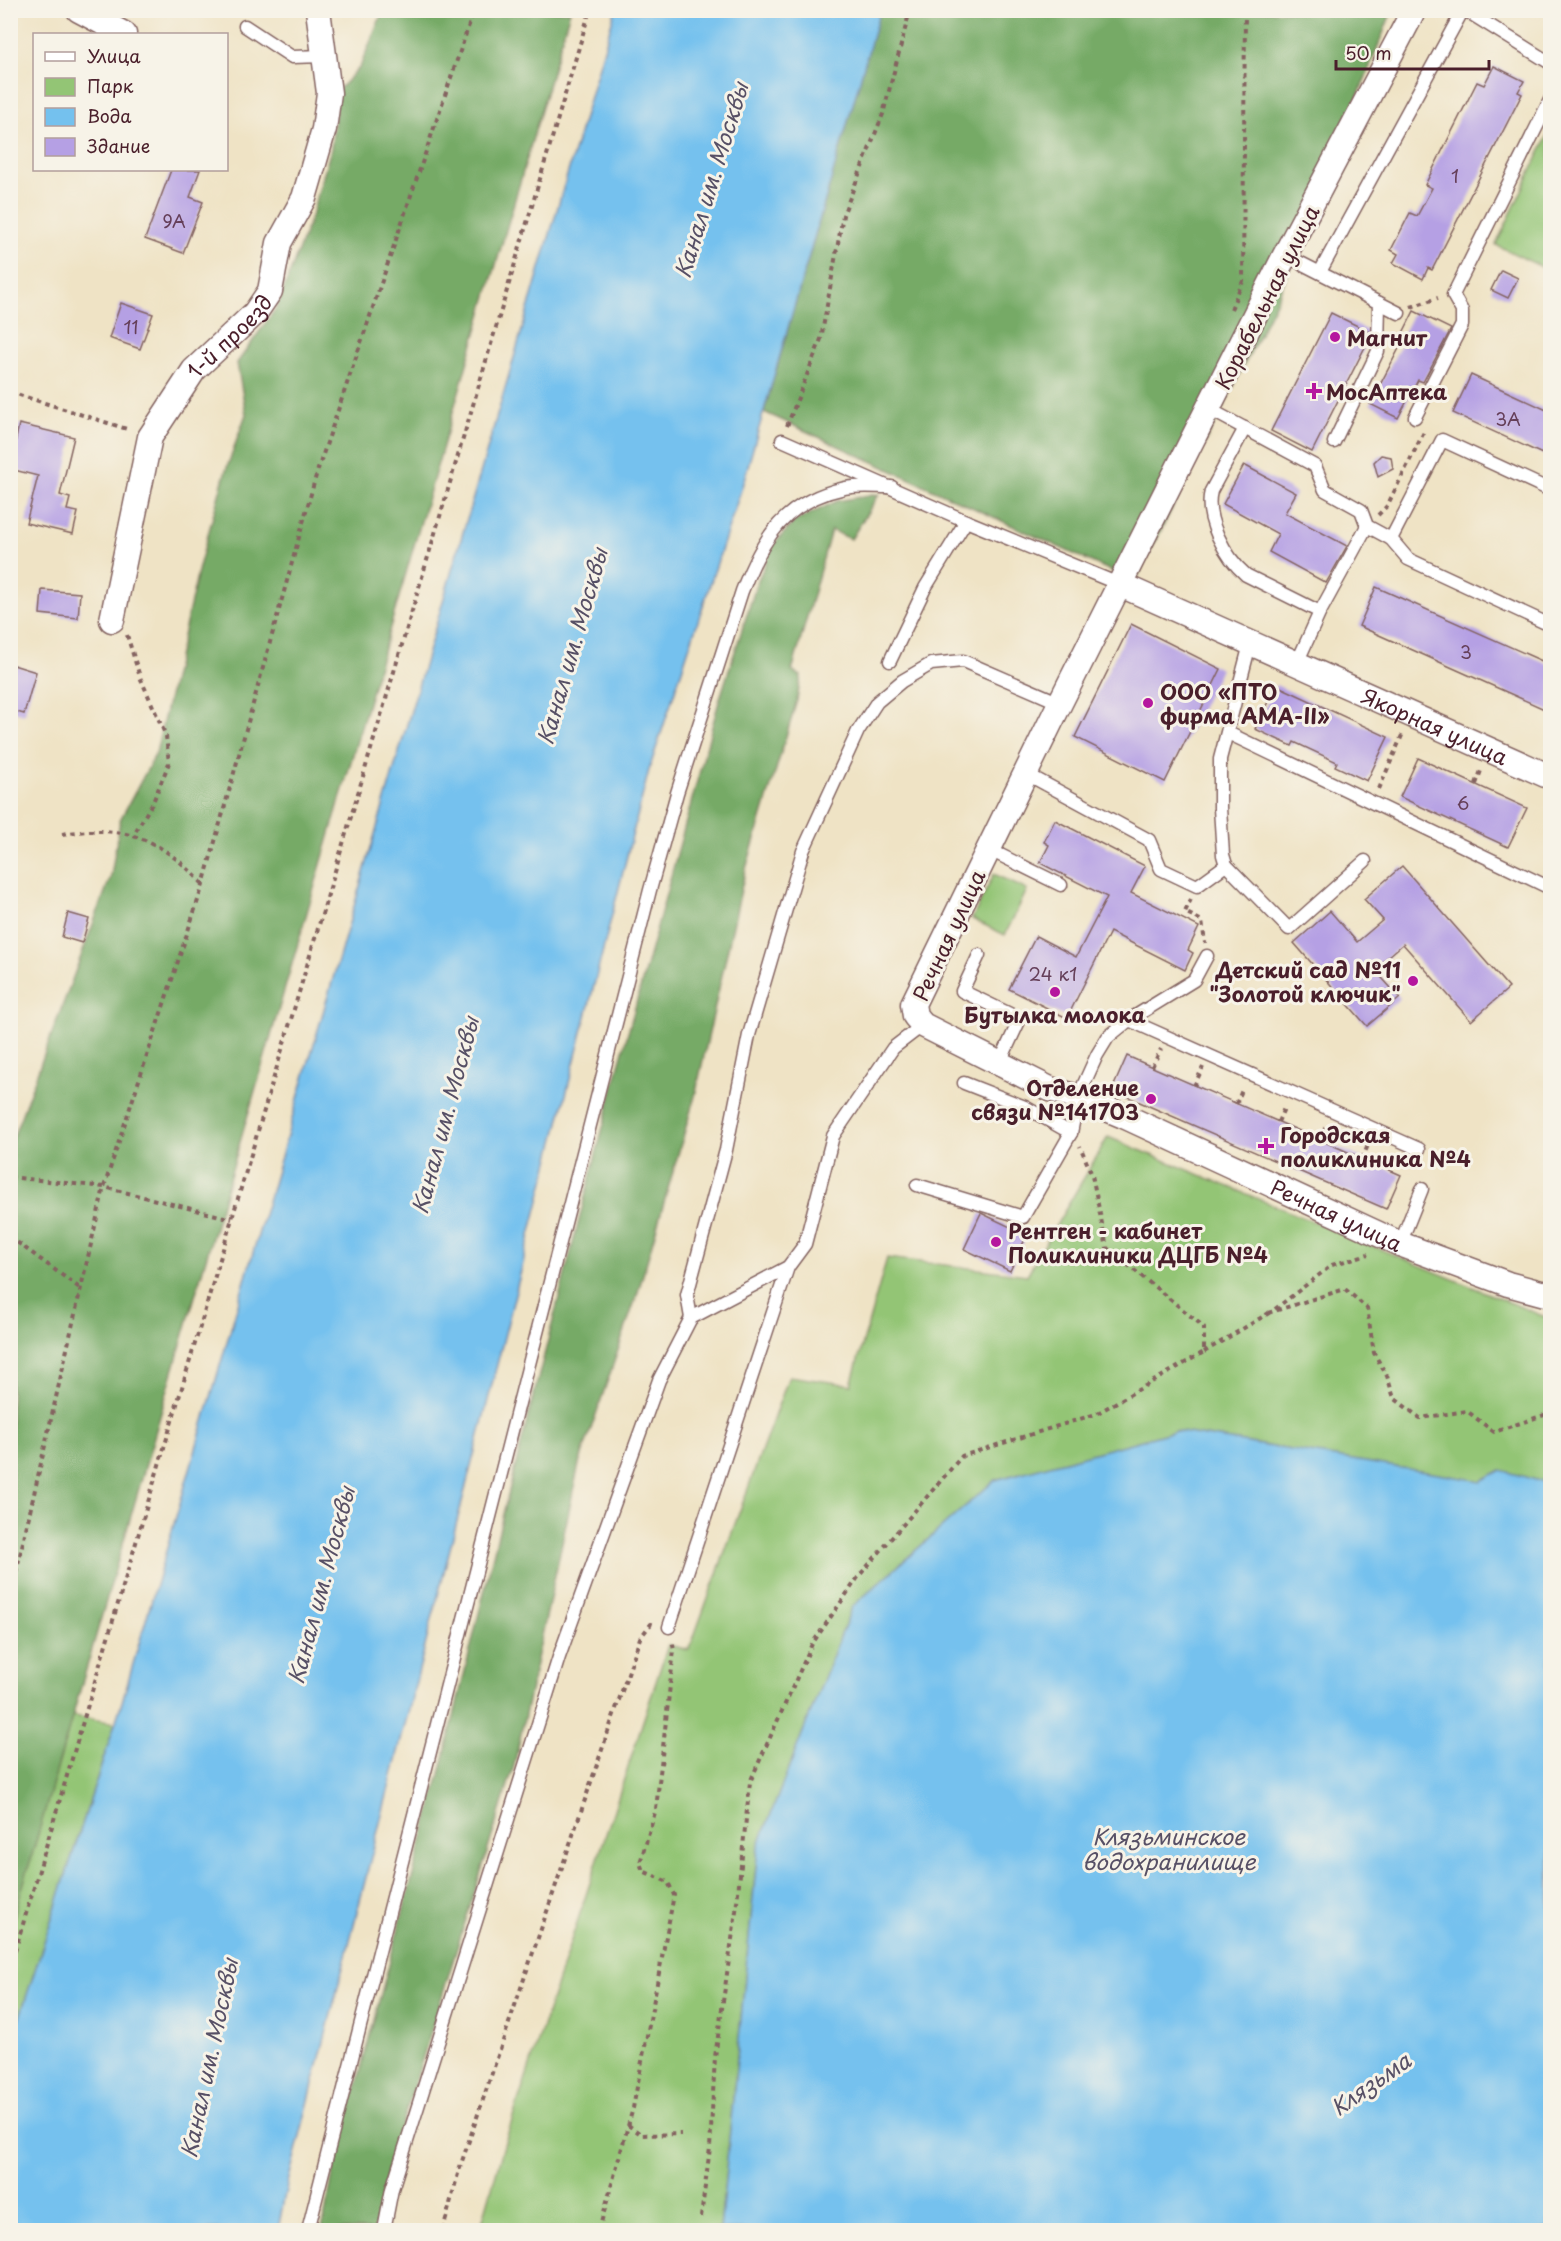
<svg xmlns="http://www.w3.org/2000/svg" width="1561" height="2241" font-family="'Playpen Sans',sans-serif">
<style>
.green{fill:#93c575;stroke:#6e7250;stroke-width:1.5}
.forest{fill:#76aa66;stroke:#606448;stroke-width:1.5}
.water{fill:#74c1ee;stroke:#5f708c;stroke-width:1.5}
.building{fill:#b5a0e4}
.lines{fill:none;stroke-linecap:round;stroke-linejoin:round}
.lane-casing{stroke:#846461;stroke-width:15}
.street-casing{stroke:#846461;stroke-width:27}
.path{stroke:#846461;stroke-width:4;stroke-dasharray:4.5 4.5;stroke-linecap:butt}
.lane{stroke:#fff;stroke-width:12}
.street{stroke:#fff;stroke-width:24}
.poi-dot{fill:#b5179e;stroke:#f7f3e8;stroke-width:2}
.labels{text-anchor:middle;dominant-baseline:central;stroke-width:6;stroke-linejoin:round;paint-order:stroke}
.number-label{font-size:18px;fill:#653f59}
.street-label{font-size:21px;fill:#4a1f2b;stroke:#f7f3e8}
.poi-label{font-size:21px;font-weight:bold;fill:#4a1f2b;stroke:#f7f3e8;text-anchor:start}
.water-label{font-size:22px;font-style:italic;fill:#575066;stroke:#f7f3e8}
</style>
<rect width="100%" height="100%" fill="#f7f3e8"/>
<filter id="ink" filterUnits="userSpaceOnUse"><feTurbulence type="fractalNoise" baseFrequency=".0167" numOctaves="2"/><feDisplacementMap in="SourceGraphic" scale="12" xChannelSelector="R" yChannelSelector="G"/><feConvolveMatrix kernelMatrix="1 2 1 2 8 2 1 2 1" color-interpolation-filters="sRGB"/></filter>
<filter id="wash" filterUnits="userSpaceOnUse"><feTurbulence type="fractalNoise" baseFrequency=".008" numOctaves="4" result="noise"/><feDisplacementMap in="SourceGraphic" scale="24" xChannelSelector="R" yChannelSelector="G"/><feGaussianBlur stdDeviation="1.35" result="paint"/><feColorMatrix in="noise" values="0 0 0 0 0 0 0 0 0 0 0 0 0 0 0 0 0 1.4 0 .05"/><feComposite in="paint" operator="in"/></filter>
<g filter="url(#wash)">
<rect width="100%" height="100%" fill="#efe3c5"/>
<!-- green -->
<g class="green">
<polygon points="1550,131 1550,254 1544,268 1496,245"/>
<polygon points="994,874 1027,890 1005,935 972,919"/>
<polygon points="1108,1137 1550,1319 1550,1484 1501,1470 1481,1481 1175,1431 995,1480 852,1607 758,1847 720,2230 480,2230 504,2145 668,1645 689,1650 789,1376 851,1385 887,1258 1027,1275"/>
<polygon points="11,1705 115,1723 11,2044"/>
</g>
<!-- forest -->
<g class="forest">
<polygon points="383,11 570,11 11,1927 11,1143 111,876 120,820 156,753 199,567 225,473 246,414 237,363 277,307 311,217 331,149 338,90 360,67"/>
<polygon points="880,11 1392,11 1277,300 1135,582 764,412"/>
<polygon points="879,494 851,539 831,530 792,671 801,676 797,700 745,872 695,1096 638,1292 579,1464 514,1766 387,2172 374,2230 322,2230 334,2169 440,1774 502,1518 618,1069 719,701 758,580 774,544 795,521 837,501"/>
</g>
<!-- water -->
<g class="water">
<polygon points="615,11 880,11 741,490 649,770 284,2198 278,2230 11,2230 11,2044 122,1702"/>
<polygon points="1175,1431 1481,1481 1501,1470 1550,1484 1550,2230 720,2230 758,1847 852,1607 995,1480"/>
</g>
<g id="blocks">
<!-- building -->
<g class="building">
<polygon points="1494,66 1524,81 1518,92 1522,94 1432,270 1428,268 1423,279 1393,263 1398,254 1391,250 1410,213 1417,216 1432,188 1425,185 1477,82 1484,85"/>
<polygon points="171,170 200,170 190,197 203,202 183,253 145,239"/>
<polygon points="1501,270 1518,278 1508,298 1491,290"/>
<polygon points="121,303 153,314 140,349 109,338"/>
<polygon points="1414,311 1451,329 1423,382 1418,380 1398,418 1370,404 1406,335 1403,333"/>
<polygon points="1331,313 1370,332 1370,337 1312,452 1271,431"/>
<polygon points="1471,375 1551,412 1551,458 1453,413"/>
<polygon points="19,424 74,437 60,495 70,498 67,510 78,512 73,534 26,523 38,476 10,469"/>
<polygon points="1381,455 1391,457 1393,469 1378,477 1374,462"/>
<polygon points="1244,465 1296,493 1285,513 1347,546 1326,583 1269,552 1278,534 1223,504"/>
<polygon points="1376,587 1551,665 1551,712 1359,626"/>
<polygon points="42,590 80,593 78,618 40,614"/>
<polygon points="1131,624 1221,669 1165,782 1075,737"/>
<polygon points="10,664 36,672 24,714 10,710"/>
<polygon points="1276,685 1388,737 1367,781 1335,766 1337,762 1294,742 1292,746 1255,729"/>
<polygon points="1418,758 1527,808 1508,847 1400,797"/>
<polygon points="1055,820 1145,866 1131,893 1199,927 1188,950 1193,953 1185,970 1110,932 1067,1018 1009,989 1036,936 1076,957 1107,897 1040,863 1049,845 1044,842"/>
<polygon points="1402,866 1509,988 1471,1021 1403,944 1374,969 1400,998 1367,1026 1294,943 1330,911 1357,942 1383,920 1364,899"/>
<polygon points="68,913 89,919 82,943 62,937"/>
<polygon points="1127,1056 1401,1175 1386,1209 1112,1090"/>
<polygon points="981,1213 1027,1235 1010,1271 964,1249"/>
</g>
</g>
</g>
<g filter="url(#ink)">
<use href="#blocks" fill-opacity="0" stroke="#846461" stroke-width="1.5"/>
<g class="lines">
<!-- lane casing -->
<g class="lane-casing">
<g id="lane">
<polyline points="1465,10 1550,63"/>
<polyline points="245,26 292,57 324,56"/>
<polyline points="1285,255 1399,313"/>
<polyline points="1320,272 1463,10"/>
<polyline points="1209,409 1315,466 1325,490 1361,510 1367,526 1391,539 1442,440 1550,490"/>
<polyline points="1415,417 1462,325 1462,311 1453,295 1550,100"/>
<path d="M 1245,428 L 1211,491 C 1204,518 1225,557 1246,575 L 1320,612 L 1296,665"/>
<polyline points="782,440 966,521 1121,585"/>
<polyline points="1334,442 1378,351 1379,303"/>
<polyline points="1391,539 1408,559 1550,625"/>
<polyline points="1320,612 1367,526"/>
<polyline points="1250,644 1220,759 1220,808 1223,855 1226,865 1289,929 1365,861"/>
<polyline points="890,661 925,588 966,521"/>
<polyline points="1228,733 1550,888"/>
<polyline points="1025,773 1149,840 1161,869 1197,886 1226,865"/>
<polyline points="988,849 1061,885"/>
<polyline points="979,955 962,991 1020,1019 999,1064"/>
<polyline points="1129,1020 1194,980 1207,956"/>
<polyline points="964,1083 1025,1107 1071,1133"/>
<polyline points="917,1185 1023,1217 1071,1133 1078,1097 1097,1055 1108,1037 1129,1020 1419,1149"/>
<polyline points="1400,1244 1422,1189"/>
<polyline points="691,1318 788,1267 805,1244 833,1136 893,1048 923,1025"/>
<polyline points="669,1627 788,1267"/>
<path d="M 308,2230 L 650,890 L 677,793 L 742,591 C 763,537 785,501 845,488 C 859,485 877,487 892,487"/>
<polyline points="384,2230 392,2189 559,1657 659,1380 691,1318 687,1295 726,1150 749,1035 803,851 858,731 877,702 902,681 931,664 963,661 1060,703"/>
</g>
</g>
<!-- street casing -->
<g class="street-casing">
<g id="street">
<polyline points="79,10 124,34"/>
<path id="s1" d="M 1414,10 L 1285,255 L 1060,703 L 913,1004 L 915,1016 L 923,1025 L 1050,1089 L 1078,1097 L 1126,1117 L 1400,1244 L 1508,1284 L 1545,1294 L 1550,1292"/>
<path id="s2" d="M 1121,585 L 1550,777"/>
<path id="s3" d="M 112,620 L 150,437 L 194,370 L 255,313 L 270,291 L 279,243 L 304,198 L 324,129 L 329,93 L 318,10"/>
</g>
</g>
<!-- path -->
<g class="path">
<polyline points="1411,307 1438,298"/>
<polyline points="1231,309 1243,281 1245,10"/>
<polyline points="10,392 130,430"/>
<polyline points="787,426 821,339 843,215 883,114 910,10"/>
<polyline points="1378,515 1387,506 1425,430"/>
<polyline points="127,635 140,677 166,736 169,763 153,802 134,834"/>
<polyline points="1476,784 1482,768"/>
<polyline points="1379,789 1403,733"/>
<path d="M 62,834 C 124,824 160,838 203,884"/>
<polyline points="1191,899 1185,912 1202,921 1205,943"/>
<polyline points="1152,1067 1161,1049"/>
<polyline points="1194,1086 1203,1067"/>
<polyline points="1236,1104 1243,1088"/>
<polyline points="1278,1122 1285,1106"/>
<polyline points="1320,1140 1327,1124"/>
<polyline points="1362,1159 1369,1143"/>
<polyline points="10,1177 104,1187 232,1219"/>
<polyline points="10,1237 81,1289"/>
<polyline points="1275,1309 1332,1265 1368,1254"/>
<polyline points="1268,1313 1345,1289 1367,1308 1374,1353 1387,1376 1394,1398 1420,1418 1467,1411 1494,1432 1550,1413"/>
<polyline points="1204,1352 1269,1313"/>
<polyline points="10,1599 104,1187 203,885 317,472 474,10"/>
<polyline points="10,1968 590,10"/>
<polyline points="628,2125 642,2135 681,2134"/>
<polyline points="701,2217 710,2148 715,2057 736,1911 750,1782 812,1644 859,1576 962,1456 1096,1414 1204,1352 1204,1327 1107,1248 1092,1175 1080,1146"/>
<polyline points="443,2230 459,2170 640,1638 651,1624 654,1625"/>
<polyline points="599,2230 633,2108 674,1895 668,1882 643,1871 640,1863 656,1809 674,1650 672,1640"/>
</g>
<!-- lane -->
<use href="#lane" class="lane"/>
<!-- street -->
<use href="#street" class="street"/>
</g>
</g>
<!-- markers -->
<g class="poi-dot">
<circle cx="1335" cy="337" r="6"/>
<path d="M1311 382h6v6h6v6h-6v6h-6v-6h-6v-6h6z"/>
<circle cx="1148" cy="703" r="6"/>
<circle cx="1413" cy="981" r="6"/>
<circle cx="1055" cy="992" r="6"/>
<circle cx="1151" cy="1099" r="6"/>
<path d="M1263 1137h6v6h6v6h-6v6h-6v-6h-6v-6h6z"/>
<circle cx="996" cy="1242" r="6"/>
</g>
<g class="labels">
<!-- number labels -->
<g class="number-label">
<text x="1455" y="175">1</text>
<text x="174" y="220">9А</text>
<text x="131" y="326">11</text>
<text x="1508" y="418">3А</text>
<text x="1466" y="651">3</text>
<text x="1463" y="802">6</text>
<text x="1053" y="973">24 к1</text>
</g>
<!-- street labels -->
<g class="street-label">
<text transform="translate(1266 297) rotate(-63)">Корабельная улица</text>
<text stroke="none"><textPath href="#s3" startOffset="316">1-й проезд</textPath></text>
<text stroke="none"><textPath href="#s2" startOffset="344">Якорная улица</textPath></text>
<text transform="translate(948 935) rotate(-65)">Речная улица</text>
<text stroke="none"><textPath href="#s1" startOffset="1593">Речная улица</textPath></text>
</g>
<!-- poi labels -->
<g class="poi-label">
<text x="1347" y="337">Магнит</text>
<text x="1326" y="391">МосАптека</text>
<text x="1160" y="691">ООО «ПТО<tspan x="1160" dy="24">фирма АМА-II»</tspan></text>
<text x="1401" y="969" text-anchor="end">Детский сад №11<tspan x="1401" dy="24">"Золотой ключик"</tspan></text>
<text x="1055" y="1014" text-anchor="middle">Бутылка молока</text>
<text x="1139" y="1087" text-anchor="end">Отделение<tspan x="1139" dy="24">связи №141703</tspan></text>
<text x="1280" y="1134">Городская<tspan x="1280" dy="24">поликлиника №4</tspan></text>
<text x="1008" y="1230">Рентген - кабинет<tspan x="1008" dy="24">Поликлиники ДЦГБ №4</tspan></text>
</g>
<!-- water labels -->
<g class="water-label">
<text transform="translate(710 180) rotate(-73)">Канал им. Москвы</text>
<text transform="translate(571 646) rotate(-74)">Канал им. Москвы</text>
<text transform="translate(444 1115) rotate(-75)">Канал им. Москвы</text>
<text transform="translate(320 1585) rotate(-75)">Канал им. Москвы</text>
<text x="1169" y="1835">Клязьминское<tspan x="1169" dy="25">водохранилище</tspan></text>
<text transform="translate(208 2058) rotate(-78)">Канал им. Москвы</text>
<text transform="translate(1370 2083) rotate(-35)">Клязьма</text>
</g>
</g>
<!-- margin -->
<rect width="1561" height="2241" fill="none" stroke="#f7f3e8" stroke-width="36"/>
<!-- legend -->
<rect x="33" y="33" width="195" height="138" fill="#f7f3e8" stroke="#b29e9c" stroke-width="1.5"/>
<rect x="45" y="52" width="30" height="9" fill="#ffffff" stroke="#b29e9c" stroke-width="1.5"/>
<text x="87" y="63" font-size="18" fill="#4a1f2b">Улица</text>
<rect x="45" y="78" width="30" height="18" fill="#93c575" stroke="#b29e9c" stroke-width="1.5"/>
<text x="87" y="93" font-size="18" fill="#4a1f2b">Парк</text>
<rect x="45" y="108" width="30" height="18" fill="#74c1ee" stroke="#b29e9c" stroke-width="1.5"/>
<text x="87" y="123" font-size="18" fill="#4a1f2b">Вода</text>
<rect x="45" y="138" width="30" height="18" fill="#b5a0e4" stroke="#b29e9c" stroke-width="1.5"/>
<text x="87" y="153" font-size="18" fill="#4a1f2b">Здание</text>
<!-- scale -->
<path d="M1336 60v9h153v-9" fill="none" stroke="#4a1f2b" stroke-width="3"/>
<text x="1345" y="60" font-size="18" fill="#4a1f2b" stroke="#f7f3e8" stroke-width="4.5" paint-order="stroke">50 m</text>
</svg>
